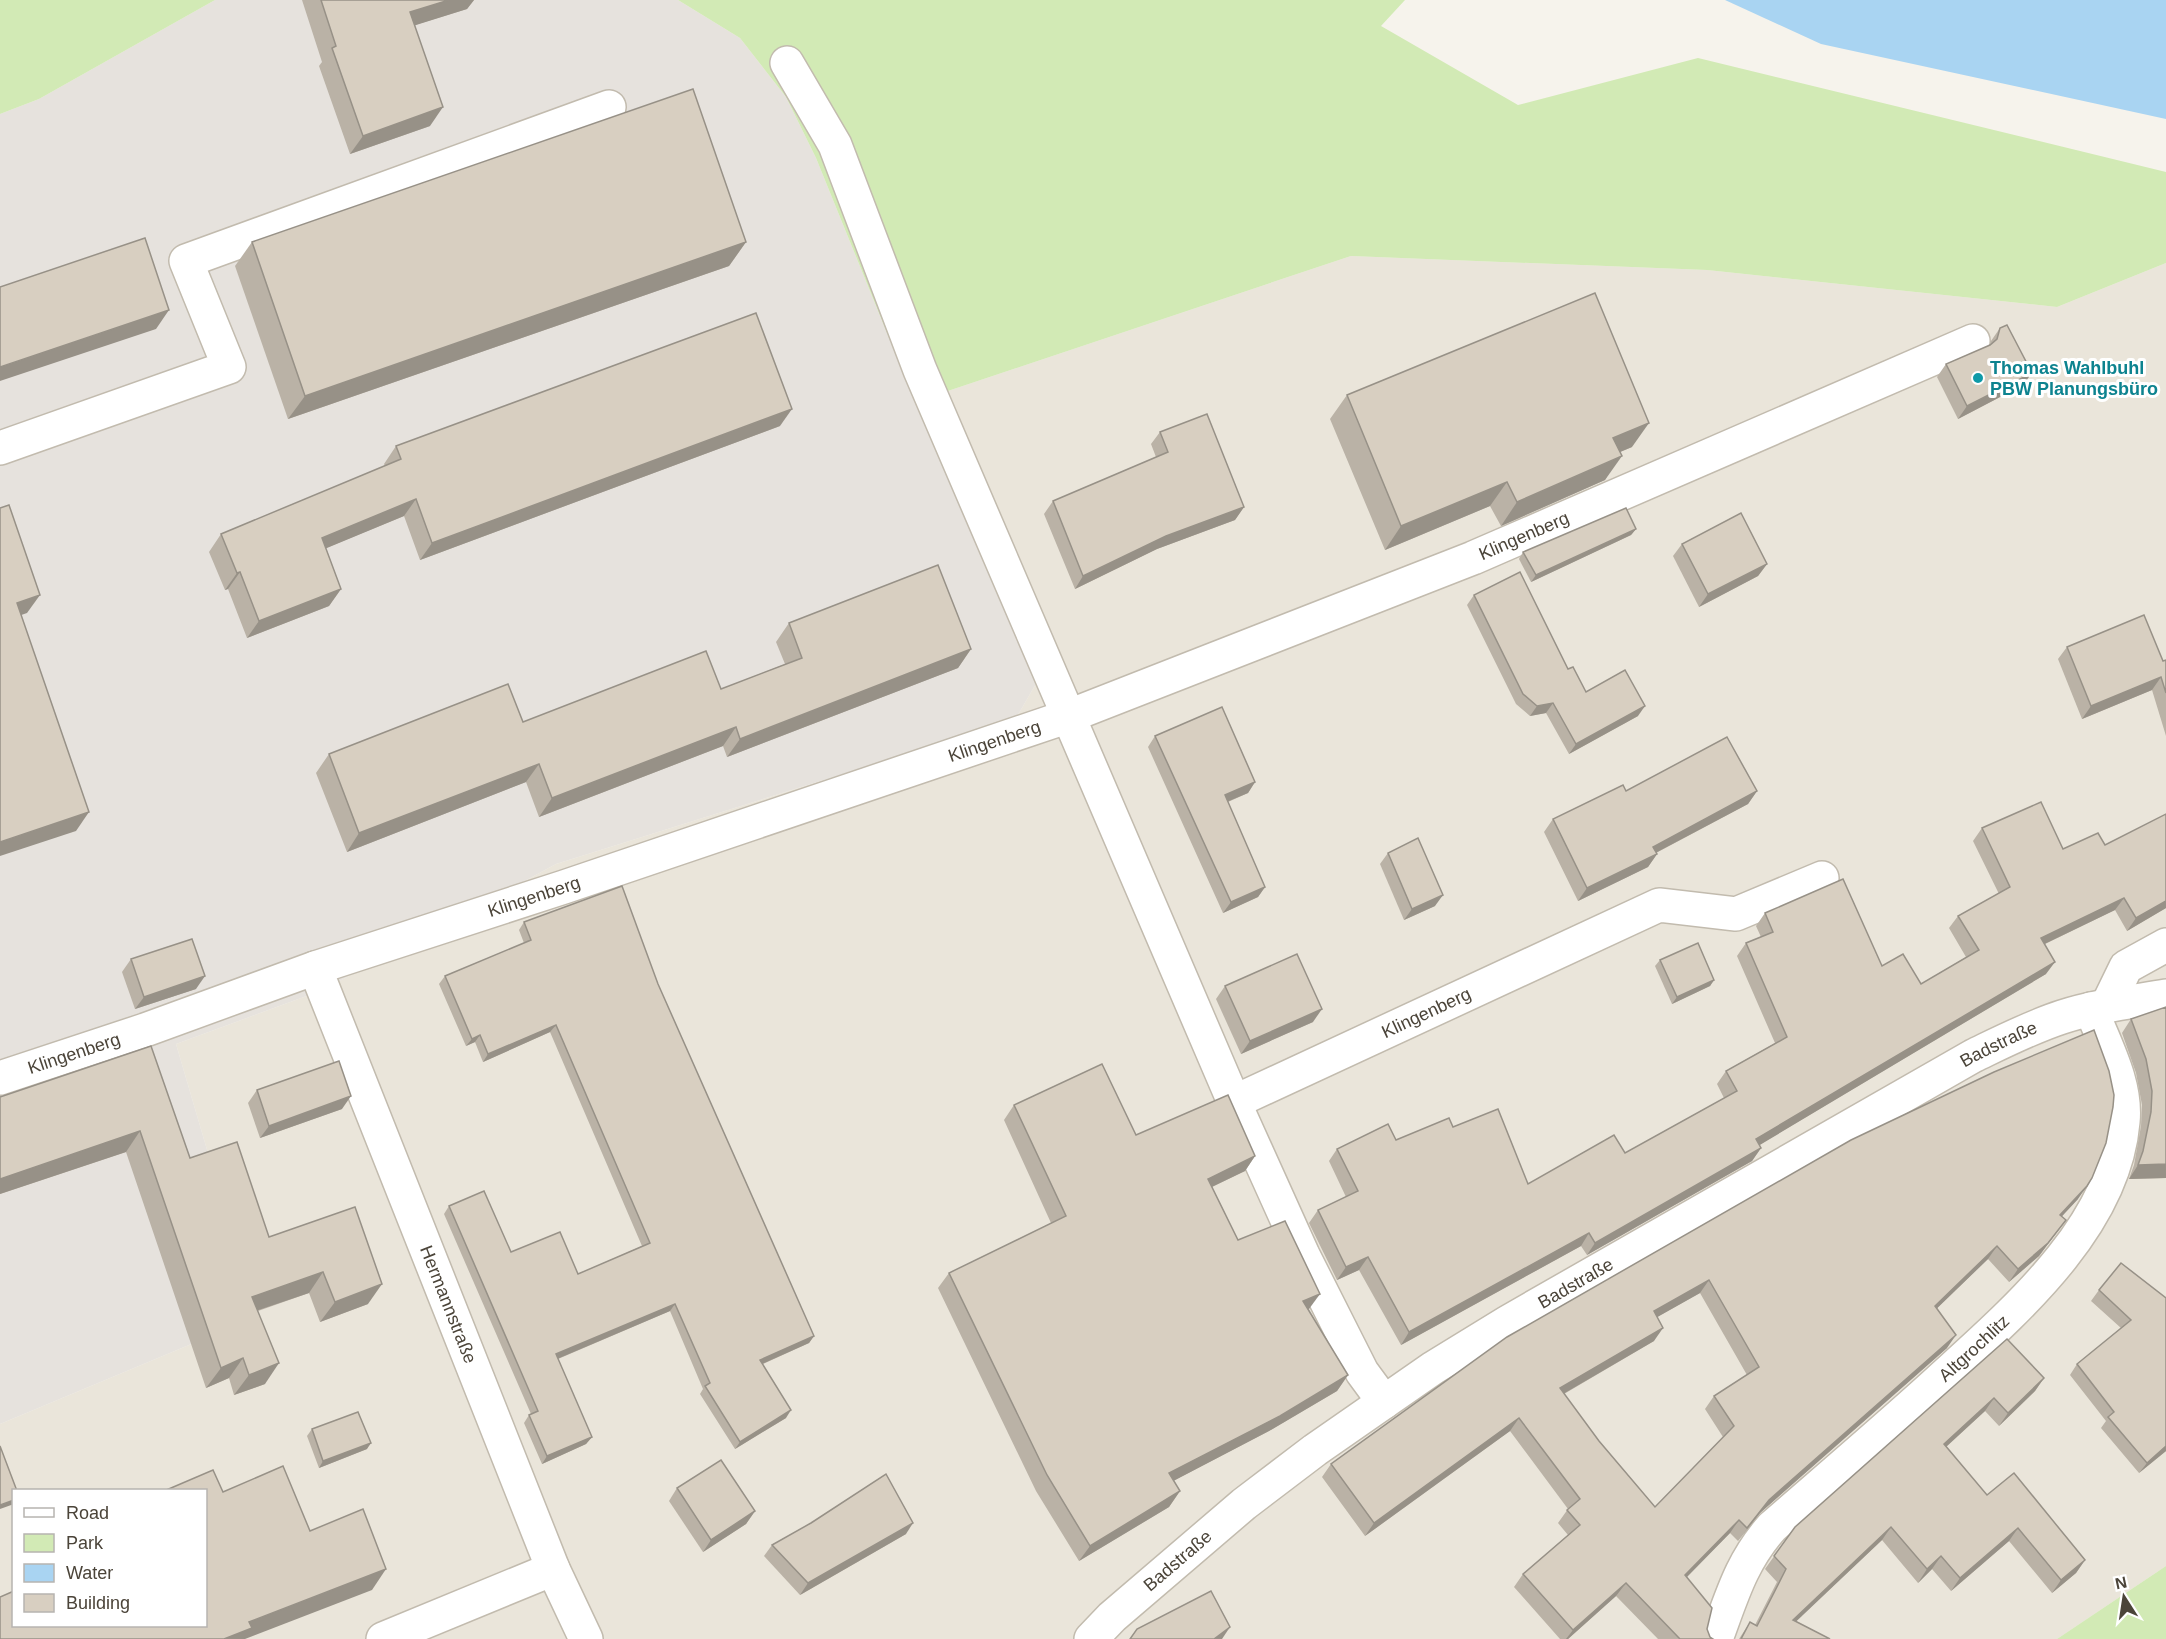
<svg xmlns="http://www.w3.org/2000/svg" width="2166" height="1639" font-family="Arial,sans-serif">
<style>
.residential{fill:#eae5da;fill-rule:evenodd}
.industrial{fill:#e6e2dd}
.green{fill:#d2eab5}
.water{fill:#a9d4f2}
.lines{fill:none;stroke-linecap:round;stroke-linejoin:round}
.minor-casing{stroke:#c2bbae;stroke-width:36}
.minor{stroke:#fff;stroke-width:33}
.wall{fill:#bab2a6;fill-rule:evenodd}
.shaded-wall{fill:#979187}
.building{fill:#d8cfc1;stroke:#979187;stroke-width:1.5;fill-rule:evenodd}
.culture-dot{fill:#0f9aa8;stroke:#fff;stroke-width:2}
.labels{text-anchor:middle;dominant-baseline:central;stroke-width:6;stroke-linejoin:round;paint-order:stroke}
.culture-label{font-size:18px;font-weight:bold;fill:#0d838f;stroke:#fff;text-anchor:start}
.street-label{font-size:18px;fill:#4b4439;stroke:#fff}
</style>
<rect width="100%" height="100%" fill="#f6f3ec"/>
<!-- residential -->
<path class="residential" d="M 1351,256 L 1707,270 L 2057,307 L 2166,263 L 2166,1566 L 2057,1639 L 0,1639 L 0,1424 L 256,1317 L 176,1044 L 323,990 L 556,864 L 1015,720 L 1041,675 L 915,402 ZM 14,1490 L 206,1490 L 206,1626 L 14,1626 Z"/>
<!-- industrial -->
<polygon class="industrial" points="215,0 678,0 740,38 786,97 816,158 915,402 1041,675 1015,720 556,864 323,990 176,1044 256,1317 0,1424 0,114 39,99"/>
<!-- green -->
<g class="green">
<polygon points="0,0 215,0 39,99 0,114"/>
<polygon points="678,0 1405,0 1381,26 1518,105 1698,58 2166,172 2166,263 2057,307 1707,270 1351,256 915,402 816,158 786,97 740,38"/>
<polygon points="2166,1566 2166,1639 2057,1639"/>
</g>
<!-- water -->
<polygon class="water" points="1725,0 2166,0 2166,119 1821,44"/>
<g class="lines">
<!-- minor casing -->
<g class="minor-casing">
<g id="minor">
<polyline points="787,63 835,145 920,370 1234,1102 1303,1255 1362,1372 1384,1402"/>
<polyline points="0,448 229,367 186,261 609,107"/>
<path id="s1" d="M 315,968 L 553,1569 L 586,1639"/>
<polyline points="2107,1006 2126,967 2166,945"/>
<path id="s2" d="M 0,1078 L 145,1030 L 315,968 L 564,887 L 1069,716 L 1473,558 L 1973,341"/>
<path id="s3" d="M 1234,1102 L 1659,905 L 1736,914 L 1822,878"/>
<polyline points="383,1639 553,1569"/>
<path id="s4" d="M 1091,1639 L 1112,1617 L 1244,1504 L 1315,1450 L 1433,1368 L 1508,1322 L 1973,1056 C 2002,1042 2031,1027 2062,1017 C 2096,1006 2131,1002 2166,996"/>
<path id="s5" d="M 1716,1639 C 1732,1596 1741,1562 1772,1527 C 1826,1480 1880,1434 1933,1386 C 2008,1317 2114,1230 2123,1122 C 2127,1083 2105,1045 2091,1009"/>
</g>
</g>
<!-- minor -->
<use href="#minor" class="minor"/>
</g>
<!-- wall -->
<g class="wall">
<polygon points="302,0 474,0 467,9 415,25 430,126 350,154 319,66 322,62"/>
<polygon points="252,242 746,242 729,266 288,419 235,266"/>
<polygon points="2000,328 2023,385 1958,419 1937,377 1946,364 1990,345 1991,341"/>
<polygon points="1347,395 1632,447 1620,452 1605,480 1501,526 1490,506 1385,550 1330,419"/>
<polygon points="780,426 420,560 404,516 326,548 341,589 329,606 247,638 228,589 225,590 209,552 221,534 385,466 384,464 396,446"/>
<polygon points="1160,432 1244,507 1235,520 1157,549 1075,589 1044,514 1053,501 1156,457 1151,444"/>
<polygon points="1636,529 1631,535 1531,582 1519,559 1523,552"/>
<polygon points="1682,544 1767,564 1758,576 1699,607 1673,556"/>
<polygon points="1474,595 1568,669 1586,692 1638,716 1569,754 1546,713 1530,716 1516,704 1467,605"/>
<polygon points="789,623 971,649 958,668 727,757 723,746 539,817 526,782 347,852 316,773 329,754 721,689 785,664 776,642"/>
<polygon points="2067,647 2163,661 2166,660 2166,736 2152,690 2082,719 2058,659"/>
<polygon points="1155,736 1255,782 1248,793 1228,802 1265,887 1258,897 1223,913 1148,747"/>
<polygon points="1626,791 1757,791 1748,804 1656,853 1657,854 1648,867 1578,901 1544,832 1553,819"/>
<polygon points="1982,828 2063,849 2105,845 2166,908 2127,931 2115,910 2045,944 2046,974 1759,1145 1761,1148 1752,1161 1587,1255 1581,1246 1401,1345 1359,1270 1337,1280 1309,1223 1318,1210 1346,1197 1329,1161 1337,1149 1396,1140 1453,1127 1528,1184 1625,1153 1724,1098 1717,1084 1726,1071 1775,1043 1737,956 1746,943 1761,937 1756,926 1765,913 1921,984 1966,957 1949,928 1958,916 1999,894 1973,841"/>
<polygon points="1388,853 1435,906 1404,920 1380,864"/>
<polygon points="524,922 658,984 814,1336 809,1343 763,1364 786,1418 735,1449 700,1394 703,1389 670,1311 558,1359 592,1437 586,1444 542,1464 524,1423 529,1415 531,1414 444,1214 449,1206 511,1252 578,1274 642,1246 550,1032 483,1062 475,1042 466,1046 439,984 445,976 524,943 519,930"/>
<polygon points="131,959 196,989 135,1009 122,972"/>
<polygon points="1660,960 1714,980 1710,986 1672,1004 1655,966"/>
<polygon points="1225,986 1313,1022 1241,1054 1216,999"/>
<polygon points="2166,1007 2166,1178 2129,1179 2134,1165 2141,1126 2142,1105 2136,1073 2122,1033 2131,1019"/>
<polygon points="151,1046 190,1158 269,1237 355,1207 368,1304 320,1322 309,1293 258,1311 265,1384 234,1395 229,1378 206,1388 126,1152 0,1194 0,1097"/>
<polygon points="257,1090 342,1109 260,1138 248,1103"/>
<polygon points="1014,1105 1136,1135 1255,1156 1245,1171 1212,1187 1238,1240 1309,1309 1308,1310 1348,1375 1337,1391 1269,1431 1173,1481 1180,1491 1169,1507 1079,1561 1036,1491 938,1288 949,1273 1051,1223 1004,1120"/>
<path d="M 1851,1140 L 2078,1199 L 2062,1216 L 2056,1233 L 2039,1256 L 2009,1282 L 1988,1259 L 1937,1308 L 1947,1348 L 1760,1513 L 1738,1541 L 1730,1533 L 1687,1577 L 1707,1629 L 1710,1637 L 1713,1639 L 1658,1639 L 1616,1596 L 1568,1639 L 1560,1639 L 1514,1587 L 1523,1574 L 1568,1535 L 1558,1523 L 1568,1509 L 1510,1431 L 1365,1536 L 1322,1477 L 1331,1464 ZM 1700,1293 L 1747,1375 L 1714,1396 L 1705,1409 L 1723,1437 L 1655,1507 L 1599,1441 L 1564,1394 L 1654,1341 L 1657,1317 Z"/>
<polygon points="2099,1290 2166,1298 2166,1451 2139,1473 2101,1428 2106,1421 2070,1375 2077,1364 2121,1328 2091,1301"/>
<polygon points="2007,1339 2044,1378 2035,1391 1999,1426 1985,1411 1946,1447 1987,1495 2085,1560 2076,1573 2052,1593 2009,1541 1951,1591 1932,1569 1918,1583 1882,1540 1796,1621 1830,1639 1739,1639 1750,1622 1755,1625 1777,1582 1765,1569 1795,1527"/>
<polygon points="312,1429 367,1449 319,1468 307,1436"/>
<polygon points="677,1488 755,1511 746,1524 703,1552 669,1501"/>
<polygon points="811,1523 906,1534 800,1595 764,1556 772,1545"/>
</g>
<!-- shaded-wall -->
<g class="shaded-wall">
<polygon points="449,0 474,0 467,9 397,31 410,12"/>
<polygon points="443,107 430,126 350,154 363,136"/>
<polygon points="746,242 729,266 288,419 305,396"/>
<polygon points="169,310 156,329 0,381 0,367"/>
<polygon points="2032,373 2023,385 1958,419 1967,406"/>
<polygon points="792,409 780,426 420,560 432,543"/>
<polygon points="1649,423 1632,447 1596,462 1613,438"/>
<polygon points="1622,456 1605,480 1501,526 1517,502"/>
<polygon points="1507,482 1490,506 1385,550 1401,526"/>
<polygon points="416,499 404,516 310,555 322,538"/>
<polygon points="1244,507 1235,520 1157,549 1075,589 1083,576 1166,536"/>
<polygon points="1636,529 1631,535 1531,582 1536,575"/>
<polygon points="1767,564 1758,576 1699,607 1708,594"/>
<polygon points="240,572 228,589 225,590 237,573"/>
<polygon points="341,589 329,606 247,638 259,621"/>
<polygon points="40,595 27,613 4,621 17,603"/>
<polygon points="971,649 958,668 727,757 740,739"/>
<polygon points="2161,677 2152,690 2082,719 2091,706"/>
<polygon points="1553,703 1546,713 1530,716 1537,706"/>
<polygon points="1645,706 1638,716 1569,754 1576,744"/>
<polygon points="736,727 723,746 539,817 552,798"/>
<polygon points="539,764 526,782 347,852 359,833"/>
<polygon points="1255,782 1248,793 1217,806 1225,795"/>
<polygon points="1757,791 1748,804 1644,859 1653,847"/>
<polygon points="89,812 76,831 0,856 0,842"/>
<polygon points="1657,854 1648,867 1578,901 1587,888"/>
<polygon points="1265,887 1258,897 1223,913 1231,902"/>
<polygon points="1443,895 1435,906 1404,920 1412,909"/>
<polygon points="2124,898 2115,910 2032,950 2041,938"/>
<polygon points="2166,901 2166,908 2127,931 2136,918"/>
<polygon points="2055,962 2046,974 1748,1152 1756,1139"/>
<polygon points="205,976 196,989 135,1009 144,997"/>
<polygon points="1714,980 1710,986 1672,1004 1677,997"/>
<polygon points="1322,1009 1313,1022 1241,1054 1250,1041"/>
<polygon points="556,1025 550,1032 483,1062 488,1054"/>
<polygon points="480,1035 475,1042 466,1046 472,1039"/>
<polygon points="351,1096 342,1109 260,1138 269,1126"/>
<polygon points="140,1131 126,1152 0,1194 0,1179"/>
<polygon points="1761,1148 1752,1161 1587,1255 1595,1243"/>
<polygon points="1255,1156 1245,1171 1197,1194 1208,1179"/>
<polygon points="2166,1164 2166,1178 2129,1179 2138,1165"/>
<polygon points="2087,1186 2078,1199 2051,1228 2060,1215"/>
<polygon points="2066,1220 2039,1256 2009,1282 2018,1269"/>
<polygon points="1589,1233 1581,1246 1401,1345 1409,1332"/>
<polygon points="1997,1246 1988,1259 1926,1319 1935,1306"/>
<polygon points="1368,1257 1359,1270 1337,1280 1346,1267"/>
<polygon points="323,1272 309,1293 238,1317 252,1297"/>
<polygon points="1709,1280 1700,1293 1645,1324 1654,1311"/>
<polygon points="382,1284 368,1304 320,1322 335,1302"/>
<polygon points="1320,1294 1309,1309 1292,1316 1303,1301"/>
<polygon points="675,1304 670,1311 550,1362 556,1354"/>
<polygon points="1663,1328 1654,1341 1551,1401 1560,1388"/>
<polygon points="1956,1335 1947,1348 1760,1513 1738,1541 1769,1500"/>
<polygon points="814,1336 809,1343 755,1367 760,1360"/>
<polygon points="243,1358 229,1378 206,1388 221,1368"/>
<polygon points="279,1363 265,1384 234,1395 249,1375"/>
<polygon points="1348,1375 1337,1391 1269,1431 1158,1489 1169,1473"/>
<polygon points="2044,1378 2035,1391 1999,1426 2008,1413"/>
<polygon points="1994,1398 1985,1411 1935,1457 1944,1444"/>
<polygon points="791,1410 786,1418 735,1449 740,1442"/>
<polygon points="1519,1418 1510,1431 1365,1536 1374,1523"/>
<polygon points="592,1437 586,1444 542,1464 547,1456"/>
<polygon points="371,1443 367,1449 319,1468 323,1461"/>
<polygon points="2166,1446 2166,1451 2139,1473 2147,1463"/>
<polygon points="1180,1491 1169,1507 1079,1561 1090,1546"/>
<polygon points="14,1500 14,1504 0,1509 0,1505"/>
<polygon points="755,1511 746,1524 703,1552 711,1540"/>
<polygon points="1739,1520 1730,1533 1676,1588 1685,1575"/>
<polygon points="913,1523 906,1534 800,1595 808,1583"/>
<polygon points="1891,1527 1882,1540 1784,1633 1793,1620"/>
<polygon points="2018,1528 2009,1541 1951,1591 1960,1578"/>
<polygon points="1941,1556 1932,1569 1918,1583 1927,1569"/>
<polygon points="2085,1560 2076,1573 2052,1593 2061,1580"/>
<polygon points="386,1569 372,1590 245,1639 224,1639 249,1622"/>
<polygon points="1626,1583 1616,1596 1568,1639 1566,1639 1573,1630"/>
<polygon points="1230,1627 1222,1639 1214,1639"/>
</g>
<!-- building -->
<g class="building">
<polygon points="321,0 449,0 410,12 443,107 363,136 332,48 336,46"/>
<polygon points="693,89 746,242 305,396 252,242"/>
<polygon points="145,238 169,310 0,367 0,287"/>
<polygon points="1595,293 1649,423 1613,438 1622,456 1517,502 1507,482 1401,526 1347,395"/>
<polygon points="756,313 792,409 432,543 416,499 322,538 341,589 259,621 240,572 237,573 221,534 401,459 396,446"/>
<polygon points="2007,325 2032,373 1967,406 1946,364 1990,345 1997,339 2000,328"/>
<polygon points="1207,414 1244,507 1166,536 1083,576 1053,501 1168,452 1160,432"/>
<polygon points="9,505 40,595 17,603 89,812 0,842 0,508"/>
<polygon points="1626,508 1636,529 1536,575 1523,552"/>
<polygon points="1741,513 1767,564 1708,594 1682,544"/>
<polygon points="938,565 971,649 740,739 736,727 552,798 539,764 359,833 329,754 508,684 523,722 706,651 721,689 802,658 789,623"/>
<polygon points="1520,572 1568,669 1573,667 1586,692 1625,670 1645,706 1576,744 1553,703 1537,706 1523,694 1474,595"/>
<polygon points="2144,615 2163,661 2166,660 2166,693 2161,677 2091,706 2067,647"/>
<polygon points="1222,707 1255,782 1225,795 1265,887 1231,902 1155,736"/>
<polygon points="1727,737 1757,791 1653,847 1657,854 1587,888 1553,819 1623,785 1626,791"/>
<polygon points="2041,802 2063,849 2098,833 2105,845 2166,814 2166,901 2136,918 2124,898 2041,938 2055,962 1756,1139 1761,1148 1595,1243 1589,1233 1409,1332 1368,1257 1346,1267 1318,1210 1358,1191 1337,1149 1388,1124 1396,1140 1449,1118 1453,1127 1498,1109 1528,1184 1614,1135 1625,1153 1737,1091 1726,1071 1787,1037 1746,943 1773,932 1765,913 1843,879 1882,966 1903,954 1921,984 1979,950 1958,916 2010,887 1982,828"/>
<polygon points="1418,838 1443,895 1412,909 1388,853"/>
<polygon points="622,886 658,984 814,1336 760,1360 791,1410 740,1442 705,1386 710,1383 675,1304 556,1354 592,1437 547,1456 529,1415 538,1411 449,1206 484,1191 511,1252 560,1232 578,1274 650,1243 556,1025 488,1054 480,1035 472,1039 445,976 531,940 524,922"/>
<polygon points="192,939 205,976 144,997 131,959"/>
<polygon points="1698,943 1714,980 1677,997 1660,960"/>
<polygon points="1297,954 1322,1009 1250,1041 1225,986"/>
<polygon points="2166,1007 2166,1164 2138,1165 2143,1151 2151,1112 2152,1091 2146,1059 2131,1019"/>
<path d="M 2094,1030 L 2109,1071 L 2114,1095 L 2113,1107 L 2106,1143 L 2092,1178 L 2087,1186 L 2060,1215 L 2066,1220 L 2048,1243 L 2018,1269 L 1997,1246 L 1935,1306 L 1956,1335 L 1769,1500 L 1747,1528 L 1739,1520 L 1685,1575 L 1712,1608 L 1707,1629 L 1710,1637 L 1713,1639 L 1680,1639 L 1626,1583 L 1573,1630 L 1523,1574 L 1580,1525 L 1567,1510 L 1580,1499 L 1519,1418 L 1374,1523 L 1331,1464 L 1507,1337 L 1851,1140 L 1994,1072 ZM 1709,1280 L 1759,1367 L 1714,1396 L 1734,1426 L 1655,1507 L 1599,1441 L 1560,1388 L 1663,1328 L 1654,1311 Z"/>
<polygon points="151,1046 190,1158 237,1142 269,1237 355,1207 382,1284 335,1302 323,1272 252,1297 279,1363 249,1375 243,1358 221,1368 140,1131 0,1179 0,1097"/>
<polygon points="339,1061 351,1096 269,1126 257,1090"/>
<polygon points="1102,1064 1136,1135 1228,1095 1255,1156 1208,1179 1238,1240 1285,1221 1320,1294 1303,1301 1348,1375 1280,1416 1169,1473 1180,1491 1090,1546 1047,1475 949,1273 1066,1216 1014,1105"/>
<polygon points="2121,1263 2166,1298 2166,1446 2147,1463 2108,1417 2114,1412 2077,1364 2131,1320 2099,1290"/>
<polygon points="2007,1339 2044,1378 2008,1413 1994,1398 1944,1444 1987,1495 2014,1473 2085,1560 2061,1580 2018,1528 1960,1578 1941,1556 1927,1569 1891,1527 1793,1620 1830,1639 1741,1639 1750,1622 1757,1626 1786,1569 1774,1556 1795,1527"/>
<polygon points="358,1412 371,1443 323,1461 312,1429"/>
<polygon points="0,1446 17,1491 14,1491 14,1500 0,1505"/>
<polygon points="721,1460 755,1511 711,1540 677,1488"/>
<polygon points="283,1466 310,1531 363,1509 386,1569 249,1622 252,1628 224,1639 0,1639 0,1597 14,1591 14,1626 206,1626 206,1491 164,1491 213,1470 223,1492"/>
<polygon points="886,1474 913,1523 808,1583 772,1545 811,1523"/>
<polygon points="1211,1591 1230,1627 1214,1639 1130,1639 1137,1629"/>
</g>
<!-- markers -->
<circle class="culture-dot" cx="1978" cy="378" r="6"/>
<g class="labels">
<!-- culture labels -->
<g class="culture-label">
<text x="1990" y="368">Thomas Wahlbuhl<tspan x="1990" dy="21">PBW Planungsbüro</tspan></text>
</g>
<!-- street labels -->
<g class="street-label">
<text stroke="none"><textPath href="#s2" startOffset="1618">Klingenberg</textPath></text>
<text stroke="none"><textPath href="#s2" startOffset="1050">Klingenberg</textPath></text>
<text stroke="none"><textPath href="#s2" startOffset="564">Klingenberg</textPath></text>
<text stroke="none"><textPath href="#s3" startOffset="212">Klingenberg</textPath></text>
<text stroke="none"><textPath href="#s4" startOffset="1089">Badstraße</textPath></text>
<text stroke="none"><textPath href="#s2" startOffset="78">Klingenberg</textPath></text>
<text stroke="none"><textPath href="#s4" startOffset="603">Badstraße</textPath></text>
<text stroke="none"><textPath href="#s1" startOffset="362">Hermannstraße</textPath></text>
<text stroke="none"><textPath href="#s5" startOffset="396">Altgrochlitz</textPath></text>
<text stroke="none"><textPath href="#s4" startOffset="117">Badstraße</textPath></text>
</g>
</g>
<!-- legend -->
<rect x="12" y="1489" width="195" height="138" fill="#ffffff" stroke="#b7b4b0" stroke-width="1.5"/>
<rect x="24" y="1508" width="30" height="9" fill="#ffffff" stroke="#b7b4b0" stroke-width="1.5"/>
<text x="66" y="1519" font-size="18" fill="#4b4439">Road</text>
<rect x="24" y="1534" width="30" height="18" fill="#d2eab5" stroke="#b7b4b0" stroke-width="1.5"/>
<text x="66" y="1549" font-size="18" fill="#4b4439">Park</text>
<rect x="24" y="1564" width="30" height="18" fill="#a9d4f2" stroke="#b7b4b0" stroke-width="1.5"/>
<text x="66" y="1579" font-size="18" fill="#4b4439">Water</text>
<rect x="24" y="1594" width="30" height="18" fill="#d8cfc1" stroke="#b7b4b0" stroke-width="1.5"/>
<text x="66" y="1609" font-size="18" fill="#4b4439">Building</text>
<!-- north arrow -->
<g transform="translate(2124 1597) rotate(348)" stroke="#ffffff" stroke-width="4.5" paint-order="stroke">
<path d="M0-4.5L10 22L0 15L-10 22Z" fill="#4b4439"/>
<text y="-9" font-size="16" font-weight="bold" text-anchor="middle" fill="#4b4439">N</text>
</g>
</svg>
